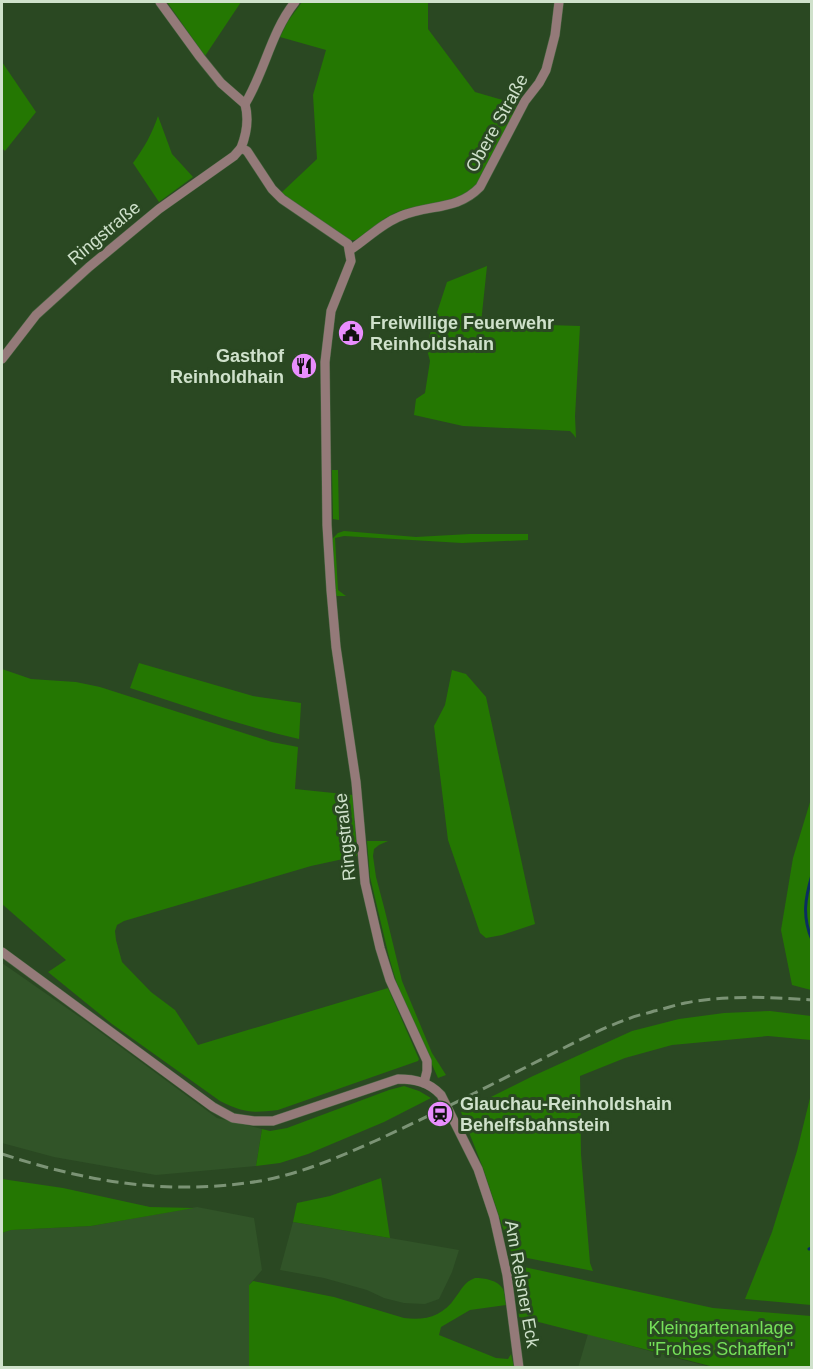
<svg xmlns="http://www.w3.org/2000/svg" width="813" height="1369" font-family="Helvetica,sans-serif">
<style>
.built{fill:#315428}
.green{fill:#247702}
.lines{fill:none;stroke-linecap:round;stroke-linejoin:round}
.stream{stroke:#0b2d62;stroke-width:3}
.minor-casing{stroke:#486440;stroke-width:10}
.minor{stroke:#947a79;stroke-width:9}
.rail{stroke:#7b9375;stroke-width:3;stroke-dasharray:12 6;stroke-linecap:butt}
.labels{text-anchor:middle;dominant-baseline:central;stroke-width:6;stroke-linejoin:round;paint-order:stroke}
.street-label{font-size:18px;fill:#cfe1cb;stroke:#2a4822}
.poi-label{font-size:18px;font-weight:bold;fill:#cfe1cb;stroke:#2a4822;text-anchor:start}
.park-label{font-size:18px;fill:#75e059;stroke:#2a4822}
</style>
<rect width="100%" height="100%" fill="#2a4822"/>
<!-- built -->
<g class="built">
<polygon points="2,963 84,1020 217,1118 262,1129 256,1166 156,1175 54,1157 2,1143"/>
<polygon points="197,1207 254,1218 262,1270 249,1285 249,1367 2,1368 2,1233 11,1230 91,1226"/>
<polygon points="293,1222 390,1238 459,1250 452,1272 439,1299 425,1304 404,1303 384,1298 367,1290 324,1278 280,1270"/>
<polygon points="588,1334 646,1350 714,1368 578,1368"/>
</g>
<!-- green -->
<g class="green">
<polygon points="167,2 241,2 205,56"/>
<polygon points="302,2 428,2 428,29 475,92 506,101 518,99 514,113 483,176 475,187 457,199 406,209 395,213 384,219 360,238 355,240 350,240 281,193 317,159 313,95 326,50 280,37 288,21"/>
<polygon points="2,62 36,112 5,151 2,148"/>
<path d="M 158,116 L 172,154 L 193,177 L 159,202 L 133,163 C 144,148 152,134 158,116 Z"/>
<polygon points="487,266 481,323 580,326 575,416 576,438 573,434 570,431 463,426 414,415 416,399 425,393 430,361 426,346 447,282"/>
<polygon points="332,470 338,470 339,520 333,519"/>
<polygon points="344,531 416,537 470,534 528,534 528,540 462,543 344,536 335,538 338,590 346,596 336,596 332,539 338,533"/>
<path d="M 139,663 L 253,696 L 301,703 L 299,739 C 241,726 186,706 130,688 Z"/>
<path d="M 2,669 L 31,679 L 76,682 L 100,687 L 272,742 L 298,747 L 295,789 L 353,795 L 357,856 L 311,866 L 124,921 L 117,925 L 115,931 L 116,940 L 122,962 L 151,992 L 175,1010 L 198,1045 L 388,988 L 419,1059 L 418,1061 L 278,1110 C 251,1113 244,1113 220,1101 L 112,1024 L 48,972 L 66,960 L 2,904 Z"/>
<polygon points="452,670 466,674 486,697 535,924 502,935 486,938 480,933 448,840 434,726 445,705"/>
<polygon points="811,799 812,990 811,990 792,985 781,930 793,858"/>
<polygon points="367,841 388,841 379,845 374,849 373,856 376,877 385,911 402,981 432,1053 446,1075 438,1078 413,1022 396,981 389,957 370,877"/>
<polygon points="770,1011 811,1016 811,1040 768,1036 672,1045 625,1058 580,1076 581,1154 590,1263 593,1271 512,1255 483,1168 461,1112 533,1076 632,1031 679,1019 724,1013"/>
<polygon points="404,1086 419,1091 431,1098 384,1122 308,1154 280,1163 256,1166 262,1129 270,1131 287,1128 389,1090"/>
<polygon points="811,1094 811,1305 745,1299 772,1232 797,1151"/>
<polygon points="381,1178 390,1238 293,1222 297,1203 330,1196"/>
<polygon points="2,1179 63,1188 150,1207 194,1208 91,1226 11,1230 2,1233"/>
<polygon points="524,1267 713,1308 811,1316 811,1367 714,1367 519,1317 514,1271"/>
<path d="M 475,1278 C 484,1278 498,1280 503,1289 C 505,1294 505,1301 506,1305 L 470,1310 L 441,1327 L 439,1335 L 496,1358 L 508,1359 L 511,1354 L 514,1367 L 249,1367 L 249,1285 L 253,1281 L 334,1297 L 404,1318 C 425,1321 443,1316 455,1298 C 462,1289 464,1282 475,1278 Z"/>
</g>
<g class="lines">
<!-- stream -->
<g class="stream">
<path d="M 812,875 C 805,899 802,916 812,940"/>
<polyline points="809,1249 812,1248"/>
</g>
<!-- minor casing -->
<g class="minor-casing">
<g id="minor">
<polyline points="160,2 200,57 221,83 245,104"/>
<path d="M 245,104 C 249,119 247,133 241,148 L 247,151 L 272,189 L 282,199 L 348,244 L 351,261 L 331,311 L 325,362 L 327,525 L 331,590 L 336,647 L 356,782 L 365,883 L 380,948 L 390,980 L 427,1061 L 427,1071 L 424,1083"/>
<path d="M 245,104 C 265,71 271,32 295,2"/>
<path d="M 350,250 C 367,239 382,223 401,216 C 429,204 457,211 480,187 L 525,101 L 539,83 L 546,70 L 555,35 L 559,2"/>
<polyline points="2,359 36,315 89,267 159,209 234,156 241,148"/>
<path d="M 2,952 L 213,1107 L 233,1118 L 254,1121 L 273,1121 L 398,1079 C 415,1079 429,1082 441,1095 L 478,1169 L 494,1217 L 507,1275 L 519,1368"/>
</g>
</g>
<!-- minor -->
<use href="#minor" class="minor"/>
<!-- rail -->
<path class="rail" d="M 2,1154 C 88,1182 169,1196 260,1181 C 300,1174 339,1157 375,1141 C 432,1115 487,1087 542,1059 C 570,1045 599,1029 628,1019 C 637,1015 646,1014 654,1011 C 664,1009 675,1005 685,1003 C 726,995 770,997 812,1000"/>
</g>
<!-- icons -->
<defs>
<g id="civic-disc" transform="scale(1.35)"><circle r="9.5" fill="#e98efe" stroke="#2a4822"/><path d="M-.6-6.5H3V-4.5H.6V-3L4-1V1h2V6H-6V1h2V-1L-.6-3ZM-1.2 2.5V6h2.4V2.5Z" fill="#111"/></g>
<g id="restaurant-disc" transform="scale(1.35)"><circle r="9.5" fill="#e98efe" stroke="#2a4822"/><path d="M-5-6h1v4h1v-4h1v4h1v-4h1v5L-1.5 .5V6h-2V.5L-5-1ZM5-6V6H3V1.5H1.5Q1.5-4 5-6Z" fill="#111"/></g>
<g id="station-disc" transform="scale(1.35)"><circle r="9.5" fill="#e98efe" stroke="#2a4822"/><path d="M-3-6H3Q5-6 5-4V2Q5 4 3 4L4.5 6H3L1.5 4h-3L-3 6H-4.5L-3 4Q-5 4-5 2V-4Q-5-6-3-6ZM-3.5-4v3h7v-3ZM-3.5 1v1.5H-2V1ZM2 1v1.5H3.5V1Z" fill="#111"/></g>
</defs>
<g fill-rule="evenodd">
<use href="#civic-disc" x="351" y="333"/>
<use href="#restaurant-disc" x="304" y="366"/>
<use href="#station-disc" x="440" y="1114"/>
</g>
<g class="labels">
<!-- street labels -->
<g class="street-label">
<text transform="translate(497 123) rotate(-61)">Obere Straße</text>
<text transform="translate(104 233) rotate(-40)">Ringstraße</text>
<text transform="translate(345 837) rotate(-96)">Ringstraße</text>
<text transform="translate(522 1284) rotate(80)">Am Relsner Eck</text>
</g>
<!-- poi labels -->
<g class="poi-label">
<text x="370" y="323">Freiwillige Feuerwehr<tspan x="370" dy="21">Reinholdshain</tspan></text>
<text x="284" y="356" text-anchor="end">Gasthof<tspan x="284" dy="21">Reinholdhain</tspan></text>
<text x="460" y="1104">Glauchau-Reinholdshain<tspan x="460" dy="21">Behelfsbahnstein</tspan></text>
</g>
<!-- park labels -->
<g class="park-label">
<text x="721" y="1328">Kleingartenanlage<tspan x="721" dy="21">"Frohes Schaffen"</tspan></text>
</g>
</g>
<!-- border -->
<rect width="813" height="1369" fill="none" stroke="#cfe1cb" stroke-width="6"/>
</svg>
